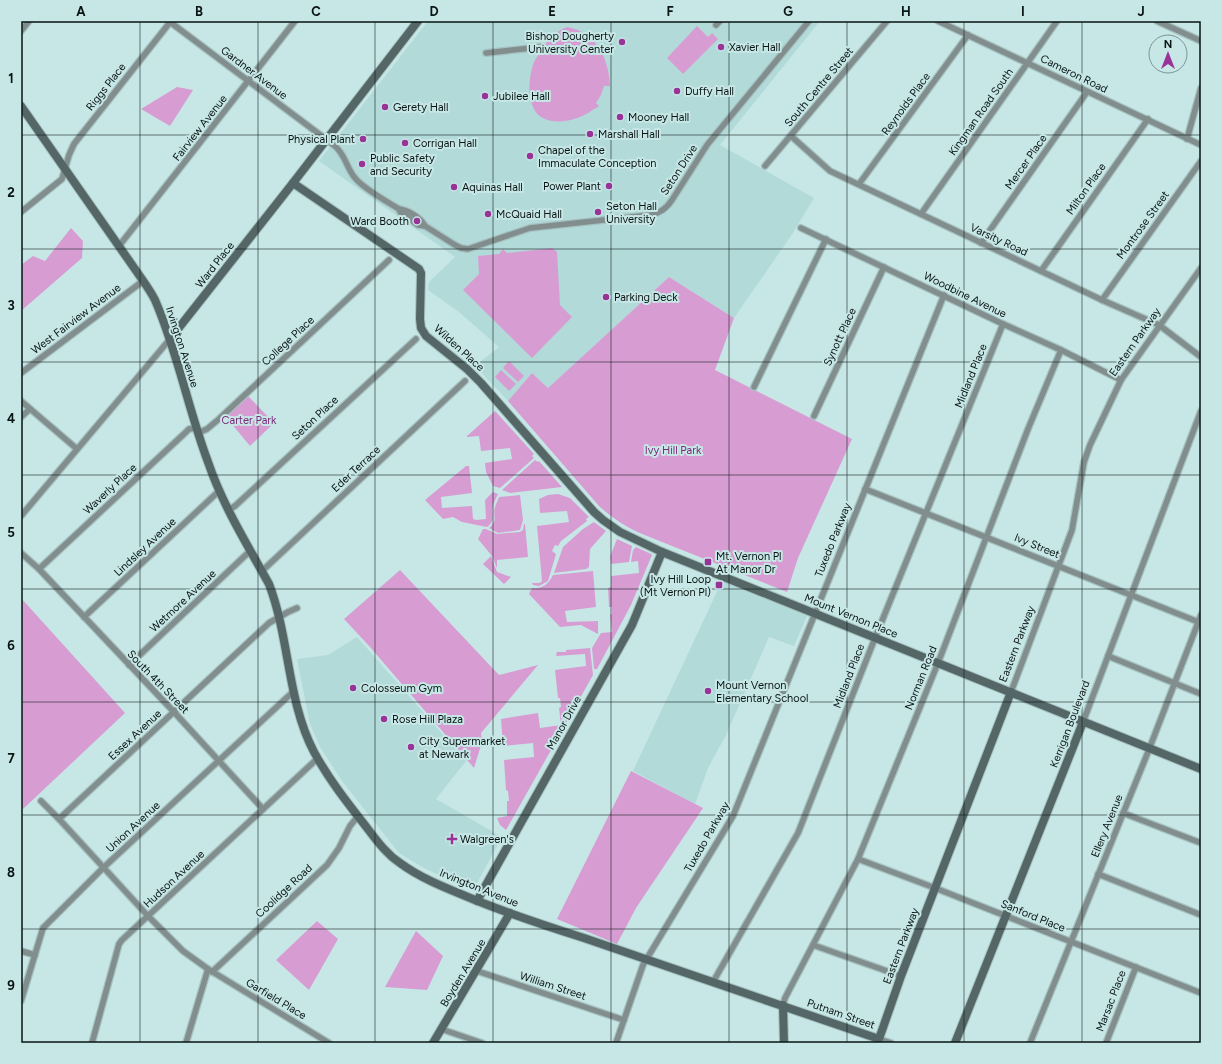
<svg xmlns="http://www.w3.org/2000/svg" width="1222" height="1064" font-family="Figtree,sans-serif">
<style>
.built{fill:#b2dad9}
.green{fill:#d79dd3}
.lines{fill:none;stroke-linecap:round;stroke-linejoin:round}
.street-casing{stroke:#a5c1c0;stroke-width:8}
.secondary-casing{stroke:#a5c1c0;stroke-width:10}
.street{stroke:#818e8d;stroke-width:5.5}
.secondary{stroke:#546766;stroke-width:8}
.grid{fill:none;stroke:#091414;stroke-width:1;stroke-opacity:0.55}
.poi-dot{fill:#993398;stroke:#c7e7e6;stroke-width:1.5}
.labels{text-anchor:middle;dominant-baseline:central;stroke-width:4;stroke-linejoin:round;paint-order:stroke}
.poi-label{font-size:11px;fill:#091414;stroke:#c7e7e6;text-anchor:start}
.street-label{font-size:11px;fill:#091414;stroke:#c7e7e6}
.park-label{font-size:11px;fill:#792978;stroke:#c7e7e6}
.neatline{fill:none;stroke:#091414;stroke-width:1.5}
.grid-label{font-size:13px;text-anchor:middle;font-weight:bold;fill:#091414}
</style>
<rect width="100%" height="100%" fill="#c7e7e6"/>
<!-- built -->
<g class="built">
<polygon points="428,21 820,21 720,145 814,198 791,236 734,318 669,277 548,388 532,373 508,401 475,366 499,347 459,312 428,290 429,282 455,257 319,161"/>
<polygon points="722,581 807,616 794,646 769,637 726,735 708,768 695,804 633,771"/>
<polygon points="357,637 466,761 436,799 502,837 476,885 470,889 445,878 422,867 399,853 342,781 320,747 310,724 297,659 328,655"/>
</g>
<!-- green -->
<g class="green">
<polygon points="697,26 708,37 712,33 718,39 683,74 667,58"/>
<path d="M 567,27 C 596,32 609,58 610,86 L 604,86 L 601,95 L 596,103 L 599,106 C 591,111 583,117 574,119 C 565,122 550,123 541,117 C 526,107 528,77 534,62 C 536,58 540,53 542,49 C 549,39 556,31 567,27 Z"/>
<polygon points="177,87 193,90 170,126 141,109"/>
<polygon points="71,228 83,241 82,258 21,311 21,265 33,256 45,261"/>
<polygon points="552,248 557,252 560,305 572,317 532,358 463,290 479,274 478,256 499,254 503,249 507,253"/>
<path d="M 669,277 L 734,318 L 715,370 L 852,439 L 798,558 L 787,592 L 642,534 C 626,527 612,518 599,506 L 508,401 L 532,373 L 548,388 Z"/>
<polygon points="509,361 524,376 518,382 503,368"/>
<polygon points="501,370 516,384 509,391 495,377"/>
<polygon points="248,396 274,423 250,446 226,417"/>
<polygon points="495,411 534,454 532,456 534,458 500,488 493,486 486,472 485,463 512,459 510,448 481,451 479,436 467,437 467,436"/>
<polygon points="535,460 538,462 539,461 562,487 510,493 502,490"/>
<path d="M 466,466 L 469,466 L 472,493 L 441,497 L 442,508 L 472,506 L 473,519 L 476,520 L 486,519 L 485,500 L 493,492 L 498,494 C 496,498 494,502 493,506 C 491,515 496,521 487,527 L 462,522 L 453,517 L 443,519 L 425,500 Z"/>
<polygon points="558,494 570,498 589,517 586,519 587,521 561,541 558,546 555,545 552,551 556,554 548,581 539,586 533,585 532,583 540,583 542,581 537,526 569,522 567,511 540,513 539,499 548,495"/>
<path d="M 520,495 L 523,520 L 520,530 L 498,533 L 489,528 C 499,519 492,517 495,507 C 496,504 498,500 499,497 Z"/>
<polygon points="594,522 606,531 590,549 589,567 586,569 554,573 563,547 583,529"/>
<polygon points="524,524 525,524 528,557 497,560 497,568 492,556 478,539 483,529 486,529 497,534 520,532 523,530"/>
<polygon points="617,539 632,546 629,562 611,564 610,557"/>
<polygon points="636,547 651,554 652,555 631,605 597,669 594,669 592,648 601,633 612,632 610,615 612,614 612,607 609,607 608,588 611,587 611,576 639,573 638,561 631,562 633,550"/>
<polygon points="491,556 497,572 511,577 504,584 483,564"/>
<polygon points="400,570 499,675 538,665 481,733 482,742 474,768 370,647 344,619"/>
<path d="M 593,571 L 596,607 L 565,611 L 567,622 L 598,621 L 598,634 L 581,625 L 560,627 L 529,594 L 532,588 C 542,589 548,585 553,575 Z"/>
<polygon points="21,598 125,713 23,809 21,807"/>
<polygon points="590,648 593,675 561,732 558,734 559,736 506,830 500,825 497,818 507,816 507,801 509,801 508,791 506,790 504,760 534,757 533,743 503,746 501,719 538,713 540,728 561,725 559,708 561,707 560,698 558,698 555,670 586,666 585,654 556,656 557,652 566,652 566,650"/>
<polygon points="631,771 703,808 636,908 617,944 557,919"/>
<polygon points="317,921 338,939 309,990 276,960"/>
<polygon points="416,931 443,956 427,990 385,987"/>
</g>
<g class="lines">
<!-- street casing -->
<g class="street-casing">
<g id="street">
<polyline points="938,21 1201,145"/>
<polyline points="1157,21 1201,41"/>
<path d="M 170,22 L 335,146 C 346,156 346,167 355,178 C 364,189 386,201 399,209 C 408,210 421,218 425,226"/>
<polyline points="716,25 720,21"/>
<polyline points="21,31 29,21"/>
<polyline points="486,53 541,47"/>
<polyline points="791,136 830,171 1102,300 1159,325 1201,357"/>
<polyline points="1187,139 1201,88"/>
<polyline points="765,166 887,21"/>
<polyline points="859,184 968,35"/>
<path d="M 399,209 L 400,212 L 418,225 L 425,226 L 455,245 L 461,248 L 468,249 L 530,228 L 650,215 C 660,213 666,209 672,200 L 707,145 L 809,21"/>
<polyline points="21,212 62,179 69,155 74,144 171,21"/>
<polyline points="921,214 1057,21"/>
<polyline points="801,228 1003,324 1061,350 1121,380"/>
<polyline points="981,243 1087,92"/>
<polyline points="119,246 295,21"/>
<polyline points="1041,271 1148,119"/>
<polyline points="1102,300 1201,161"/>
<polyline points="21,373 143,281"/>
<polyline points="754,387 826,239"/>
<polyline points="21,401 77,449"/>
<polyline points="814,416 884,267"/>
<polyline points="21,417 30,409"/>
<polyline points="198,433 207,429 219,419 389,260"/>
<polyline points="865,489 1201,623"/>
<polyline points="228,510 235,506 416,339"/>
<polyline points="21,516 170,339"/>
<polyline points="21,553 39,569 174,712 263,809"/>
<polyline points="39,569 185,433 189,429 196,428"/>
<polyline points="262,571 465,381"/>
<polyline points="84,617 219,491"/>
<polyline points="1108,656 1201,694"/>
<polyline points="129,665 250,551"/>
<polyline points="1011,692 1072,530 1084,462 1090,445 1121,380 1201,268"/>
<polyline points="1083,722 1201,411"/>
<polyline points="41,801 59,819 148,916 183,951 208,969 329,1043"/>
<polyline points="1123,813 1201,843"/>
<polyline points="59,819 269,623 288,612 297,608"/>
<polyline points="858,859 935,888 1201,993"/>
<polyline points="1098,874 1201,915"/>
<polyline points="813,945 901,976"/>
<polyline points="21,951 35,955"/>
<polyline points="477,971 624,1020"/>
<polyline points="212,972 327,865 339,848 350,826 358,816"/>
<polyline points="713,982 798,833 875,638 1003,324"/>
<polyline points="21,1001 43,928 103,868 294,691"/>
<polyline points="783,1005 785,998 858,859 938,663 1028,429 1061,350"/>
<polyline points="441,1029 482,1043"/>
<polyline points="92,1043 119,944 122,940 318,758"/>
<polyline points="186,1043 208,969"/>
<polyline points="616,1043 643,965 733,816 944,295"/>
<polyline points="877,1043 879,1039 891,1043"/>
<polyline points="1030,1043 1148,752 1201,615"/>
<polyline points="1106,1043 1136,967"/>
</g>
</g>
<!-- secondary casing -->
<g class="secondary-casing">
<g id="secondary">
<path d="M 21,106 L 137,272 C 143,281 150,290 155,300 C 178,353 188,409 208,462 C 223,506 247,544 269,584 C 290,639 287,701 314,752 C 328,778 346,801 364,824 C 375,838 385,853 400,863 C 419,877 441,886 463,895 C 503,912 543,925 584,938 C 682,972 781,1005 879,1039 L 901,976 L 1011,692"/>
<polyline points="293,183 419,269 421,273 420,319 421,328 426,336 467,369 481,383 594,512 603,520 620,532 662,552 1201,769"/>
<polyline points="170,339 293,183 418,21"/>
<polyline points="477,901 632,625 662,552"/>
<polyline points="783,1005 784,1043"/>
<polyline points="433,1043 510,913"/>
<polyline points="955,1043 1083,722"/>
</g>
</g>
<!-- street -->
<use href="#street" class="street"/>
<!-- secondary -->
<use href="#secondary" class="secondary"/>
</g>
<!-- grid -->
<path class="grid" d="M 140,21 L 140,1043M 258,21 L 258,1043M 375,21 L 375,1043M 493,21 L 493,1043M 611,21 L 611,1043M 729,21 L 729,1043M 847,21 L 847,1043M 964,21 L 964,1043M 1082,21 L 1082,1043M 21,135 L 1201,135M 21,249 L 1201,249M 21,362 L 1201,362M 21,475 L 1201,475M 21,589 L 1201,589M 21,702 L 1201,702M 21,815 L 1201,815M 21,929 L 1201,929"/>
<!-- markers -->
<g class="poi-dot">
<circle cx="622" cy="42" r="4"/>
<circle cx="721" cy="47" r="4"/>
<circle cx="677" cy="91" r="4"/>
<circle cx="485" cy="96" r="4"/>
<circle cx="385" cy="107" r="4"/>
<circle cx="620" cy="117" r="4"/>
<circle cx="590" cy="134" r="4"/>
<circle cx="363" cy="139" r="4"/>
<circle cx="405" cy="143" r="4"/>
<circle cx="530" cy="156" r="4"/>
<circle cx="362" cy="164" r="4"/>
<circle cx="609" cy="186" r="4"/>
<circle cx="454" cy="187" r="4"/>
<circle cx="598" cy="212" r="4"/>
<circle cx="488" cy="214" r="4"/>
<circle cx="417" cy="221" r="4"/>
<circle cx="606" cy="297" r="4"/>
<rect x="704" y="558" width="8" height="8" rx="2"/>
<rect x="715" y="581" width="8" height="8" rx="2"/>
<circle cx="353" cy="688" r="4"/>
<circle cx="708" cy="691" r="4"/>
<circle cx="384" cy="719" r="4"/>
<circle cx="411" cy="747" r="4"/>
<path d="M450 833h4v4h4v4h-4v4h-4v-4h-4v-4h4z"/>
</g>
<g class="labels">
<!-- poi labels -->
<g class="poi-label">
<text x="614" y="36" text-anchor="end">Bishop Dougherty<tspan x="614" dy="13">University Center</tspan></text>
<text x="729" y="47">Xavier Hall</text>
<text x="685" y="91">Duffy Hall</text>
<text x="493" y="96">Jubilee Hall</text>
<text x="393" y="107">Gerety Hall</text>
<text x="628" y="117">Mooney Hall</text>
<text x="598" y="134">Marshall Hall</text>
<text x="355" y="139" text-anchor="end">Physical Plant</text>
<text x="413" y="143">Corrigan Hall</text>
<text x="538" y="150">Chapel of the<tspan x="538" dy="13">Immaculate Conception</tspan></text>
<text x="370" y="158">Public Safety<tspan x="370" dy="13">and Security</tspan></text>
<text x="601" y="186" text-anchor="end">Power Plant</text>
<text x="462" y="187">Aquinas Hall</text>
<text x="606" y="206">Seton Hall<tspan x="606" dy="13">University</tspan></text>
<text x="496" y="214">McQuaid Hall</text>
<text x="409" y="221" text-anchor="end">Ward Booth</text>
<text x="614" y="297">Parking Deck</text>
<text x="716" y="556">Mt. Vernon Pl<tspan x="716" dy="13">At Manor Dr</tspan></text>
<text x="711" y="579" text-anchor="end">Ivy Hill Loop<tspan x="711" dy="13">(Mt Vernon Pl)</tspan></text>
<text x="716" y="685">Mount Vernon<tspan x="716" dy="13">Elementary School</tspan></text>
<text x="361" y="688">Colosseum Gym</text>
<text x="392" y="719">Rose Hill Plaza</text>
<text x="419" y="741">City Supermarket<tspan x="419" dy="13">at Newark</tspan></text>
<text x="460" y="839">Walgreen's</text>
</g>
<!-- street labels -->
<g class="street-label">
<text transform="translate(254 73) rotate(37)">Gardner Avenue</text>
<text transform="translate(1074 74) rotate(26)">Cameron Road</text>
<text transform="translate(106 87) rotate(-52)">Riggs Place</text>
<text transform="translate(819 87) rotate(-50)">South Centre Street</text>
<text transform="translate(906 104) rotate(-54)">Reynolds Place</text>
<text transform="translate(981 112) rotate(-55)">Kingman Road South</text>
<text transform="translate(200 128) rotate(-52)">Fairview Avenue</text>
<text transform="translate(1026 162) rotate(-55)">Mercer Place</text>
<text transform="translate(679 170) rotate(-57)">Seton Drive</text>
<text transform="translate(1086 189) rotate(-55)">Milton Place</text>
<text transform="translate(1143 225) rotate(-54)">Montrose Street</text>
<text transform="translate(999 240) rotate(25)">Varsity Road</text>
<text transform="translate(215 265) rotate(-52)">Ward Place</text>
<text transform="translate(965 295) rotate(26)">Woodbine Avenue</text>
<text transform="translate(76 319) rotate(-37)">West Fairview Avenue</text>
<text transform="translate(840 337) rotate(-65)">Synott Place</text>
<text transform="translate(288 341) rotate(-43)">College Place</text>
<text transform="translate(1135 342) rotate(-55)">Eastern Parkway</text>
<text transform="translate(182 347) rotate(72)">Irvington Avenue</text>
<text transform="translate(459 348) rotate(42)">Wilden Place</text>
<text transform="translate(971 376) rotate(-68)">Midland Place</text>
<text transform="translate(315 418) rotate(-43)">Seton Place</text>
<text transform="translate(356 469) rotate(-43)">Eder Terrace</text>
<text transform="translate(110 489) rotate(-43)">Waverly Place</text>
<text transform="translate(833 540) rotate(-68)">Tuxedo Parkway</text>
<text transform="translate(1037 546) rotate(22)">Ivy Street</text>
<text transform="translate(145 547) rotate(-43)">Lindsley Avenue</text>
<text transform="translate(183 601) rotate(-43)">Wetmore Avenue</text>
<text transform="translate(851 616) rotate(22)">Mount Vernon Place</text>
<text transform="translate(1017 644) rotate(-69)">Eastern Parkway</text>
<text transform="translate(849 676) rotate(-69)">Midland Place</text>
<text transform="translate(921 678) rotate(-68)">Norman Road</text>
<text transform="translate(158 682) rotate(46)">South 4th Street</text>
<text transform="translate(564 723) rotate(-61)">Manor Drive</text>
<text transform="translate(1070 724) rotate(-69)">Kerrigan Boulevard</text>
<text transform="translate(135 735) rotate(-43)">Essex Avenue</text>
<text transform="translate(1107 826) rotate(-68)">Ellery Avenue</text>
<text transform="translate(133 827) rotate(-43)">Union Avenue</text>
<text transform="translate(707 837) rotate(-60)">Tuxedo Parkway</text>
<text transform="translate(174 879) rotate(-43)">Hudson Avenue</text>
<text transform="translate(479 888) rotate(22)">Irvington Avenue</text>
<text transform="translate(284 891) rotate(-43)">Coolidge Road</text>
<text transform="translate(1033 916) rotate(22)">Sanford Place</text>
<text transform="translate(901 946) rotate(-69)">Eastern Parkway</text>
<text transform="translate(463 973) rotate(-59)">Boyden Avenue</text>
<text transform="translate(553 986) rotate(18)">William Street</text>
<text transform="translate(276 999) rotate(31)">Garfield Place</text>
<text transform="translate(1111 1001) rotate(-69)">Marsac Place</text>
<text transform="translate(841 1014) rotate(19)">Putnam Street</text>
</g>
<!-- park labels -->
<g class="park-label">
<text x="249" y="420">Carter Park</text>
<text x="673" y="450">Ivy Hill Park</text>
</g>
</g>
<!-- border -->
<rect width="1222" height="1064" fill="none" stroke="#c7e7e6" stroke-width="44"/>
<!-- north arrow -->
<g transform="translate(1168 54)"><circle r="19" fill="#c7e7e6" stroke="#7b9392"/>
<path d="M0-3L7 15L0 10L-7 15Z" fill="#993398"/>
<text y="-6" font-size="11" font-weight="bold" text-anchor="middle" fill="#091414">N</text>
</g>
<rect x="22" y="22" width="1178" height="1020" class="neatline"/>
<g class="grid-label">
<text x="81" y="16">A</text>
<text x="199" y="16">B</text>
<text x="316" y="16">C</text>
<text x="434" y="16">D</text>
<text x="552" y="16">E</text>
<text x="670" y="16">F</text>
<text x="788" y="16">G</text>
<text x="906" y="16">H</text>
<text x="1023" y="16">I</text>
<text x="1141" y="16">J</text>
<text x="11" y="83">1</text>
<text x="11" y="197">2</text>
<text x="11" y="310">3</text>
<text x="11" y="423">4</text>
<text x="11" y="537">5</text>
<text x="11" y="650">6</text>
<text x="11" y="763">7</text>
<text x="11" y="877">8</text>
<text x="11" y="990">9</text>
</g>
</svg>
